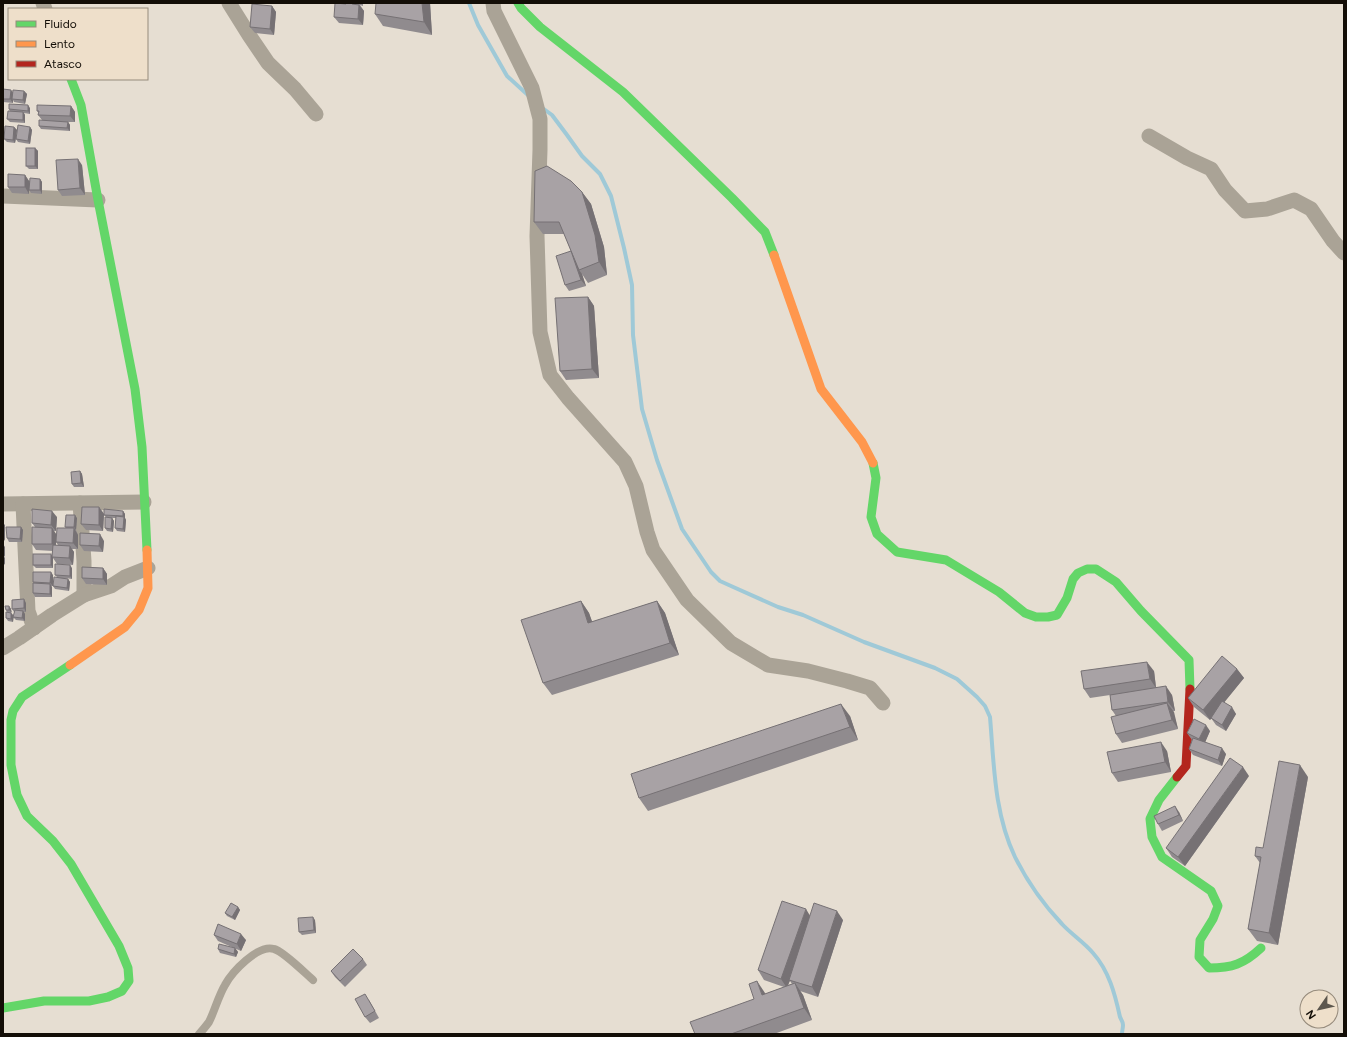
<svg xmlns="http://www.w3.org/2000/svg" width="1347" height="1037" font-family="Figtree,sans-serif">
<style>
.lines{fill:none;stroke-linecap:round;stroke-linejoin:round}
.stream{stroke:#9fc9d7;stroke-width:4}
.lane{stroke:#aaa396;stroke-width:8}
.street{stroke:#aaa396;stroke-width:15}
.fast{stroke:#63d668;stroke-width:9}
.slow{stroke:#ff974d;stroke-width:9}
.jam{stroke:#b3261e;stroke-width:9}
.wall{fill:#908b8e;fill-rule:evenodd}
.shaded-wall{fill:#767174}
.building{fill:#a8a2a5;stroke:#767174}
</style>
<rect width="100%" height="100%" fill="#e6ded2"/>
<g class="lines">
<!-- stream -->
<g class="stream">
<polyline points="469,3 478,25 507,76 529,96"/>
<path d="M 541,107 L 552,115 L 567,135 L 582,156 L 600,174 L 611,196 L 624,248 L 632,285 L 633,335 L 642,409 L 657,460 L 682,529 L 711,572 L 720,581 L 731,586 L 778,607 L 803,615 L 864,642 L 935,668 L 957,679 L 977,697 L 985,706 L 990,717 C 994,764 994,813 1015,857 C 1027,881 1043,904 1062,924 C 1071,934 1084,942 1093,953 C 1109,971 1115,994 1120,1017 C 1121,1019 1123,1022 1123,1025 C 1123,1028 1122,1031 1122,1034"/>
</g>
<!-- lane -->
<path class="lane" d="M 199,1034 C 203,1030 206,1026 209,1022 C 215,1010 218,997 225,985 C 232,972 258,944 274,949 C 283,951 305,973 313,980"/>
<!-- street -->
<g class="street">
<polyline points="43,3 45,9"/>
<polyline points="229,3 249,35 268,63 295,89 316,114"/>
<polyline points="493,3 494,11 532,88 540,119 540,150 537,236 540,332 550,375 568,398 625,462 636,486 647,532 653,550 687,600 731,643 768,665 808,671 847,681 870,688 883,703"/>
<polyline points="1149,136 1187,158 1211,169 1225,190 1245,211 1267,209 1294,200 1311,209 1333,241 1344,253"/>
<polyline points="3,196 98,200"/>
<polyline points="80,503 84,561 84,595"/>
<polyline points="3,504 144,502"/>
<polyline points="23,504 28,611 34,628"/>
<polyline points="3,648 19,638 52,615 84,595 111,586 125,577 148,568"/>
</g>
<!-- fast -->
<g class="fast">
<polyline points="518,3 521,8 540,27 623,92 732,198 765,232 774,255"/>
<polyline points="71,79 81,105 98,200 135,389 142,447 147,550"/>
<polyline points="873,463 876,478 871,517 877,534 897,552 946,560 999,592 1025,613 1036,617 1048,617 1057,615 1067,598 1073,579 1078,573 1087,569 1096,569 1116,582 1141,611 1189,660 1190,689"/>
<path d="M 1177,777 L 1159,800 L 1150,819 L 1152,837 L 1162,857 L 1211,891 L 1218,906 L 1213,919 L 1200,940 L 1199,957 L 1209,968 C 1232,968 1244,964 1261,948"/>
<polyline points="3,1008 44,1001 89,1001 108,997 122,991 129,981 128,968 119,946 71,864 53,841 27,816 17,795 11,765 11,720 13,711 22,697 70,665"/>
</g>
<!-- slow -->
<g class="slow">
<polyline points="774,255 821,389 862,442 873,463"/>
<polyline points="70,665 125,627 139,610 148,588 147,550"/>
</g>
<!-- jam -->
<polyline class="jam" points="1177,777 1186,766 1190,689"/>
</g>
<!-- wall -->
<g class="wall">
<polygon points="347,3 363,3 363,6 360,5 364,11 363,25 339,23 334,17"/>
<polygon points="430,3 432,35 383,26 375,14"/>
<polygon points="272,6 276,12 274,35 255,33 250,27"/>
<polygon points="3,89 13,92 24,91 27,94 25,104 14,102 13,100 13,103 3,102"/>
<polygon points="71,106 75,112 75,122 68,122 70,125 70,131 41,129 39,126 42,120 38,115 39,113 37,111"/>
<polygon points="30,108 30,114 24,113 25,115 25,123 10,122 7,119 10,112 9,109"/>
<polygon points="14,127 17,130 16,137 30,127 32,130 30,144 18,142 16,139 15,143 7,142 4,139"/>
<polygon points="35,148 38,151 38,169 29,169 26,166"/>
<polygon points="82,165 85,195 62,196 58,190"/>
<polygon points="25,175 29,181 40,179 42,182 42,194 31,193 29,190 29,194 12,193 8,187"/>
<polygon points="582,192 591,204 604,247 607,275 588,283 582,274 586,286 569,291 565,285 571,251 564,234 543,234 534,222"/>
<polygon points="588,297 594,306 599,378 566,380 560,371"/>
<polygon points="80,471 82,474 84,487 74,487 72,484"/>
<polygon points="99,507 104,514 123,511 125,514 125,518 126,520 125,532 117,531 115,528 116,518 112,518 114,521 113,532 107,531 105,528 106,517 104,515 103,531 86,530 81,524"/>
<polygon points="57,517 56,531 54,531 56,534 56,545 58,545 56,542 66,528 65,527 77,518 76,530 78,535 78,549 72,549 74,552 73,565 57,564 53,558 53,568 36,568 33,565 52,557 53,551 36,550 32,544 35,527 32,523"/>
<polygon points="21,527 23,530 22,542 9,542 7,538"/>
<polygon points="104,541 103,552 84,551 80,545"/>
<polygon points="72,568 72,579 65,578 68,579 70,582 69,591 55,589 53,586 57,577 55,575"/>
<polygon points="103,568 107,574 107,585 86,584 82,578"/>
<polygon points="53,575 53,586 51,586 52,587 52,597 35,597 33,593 34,583 33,582"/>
<polygon points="581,601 589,613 592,622 657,601 665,613 679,655 552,695 543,683"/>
<polygon points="26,603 26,612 24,612 25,614 25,621 16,620 13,617 13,622 8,621 6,618 7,612 6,610 9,606 11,609 11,613 14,616 14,612 12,609"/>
<polygon points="1237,669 1244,678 1224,702 1236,714 1226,731 1216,725 1211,718 1213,716 1210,720 1194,707 1188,698"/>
<polygon points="1154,671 1156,687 1172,695 1175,711 1173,711 1178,729 1122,743 1116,734 1116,716 1112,710 1110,695 1090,698 1084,689"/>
<polygon points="850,716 858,740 648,811 639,798"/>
<polygon points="1210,731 1205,742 1226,754 1222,766 1193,755 1189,749 1192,740 1187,733"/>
<polygon points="1167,751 1171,772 1118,782 1112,773"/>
<polygon points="1249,776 1185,866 1172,857 1166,848"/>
<polygon points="1308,777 1278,945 1257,941 1248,929 1260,863 1255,856 1263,848"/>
<polygon points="1179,812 1183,821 1162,831 1158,824"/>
<polygon points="238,907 240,910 235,920 227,916 225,913"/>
<path d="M 810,916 L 843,920 L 818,997 L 800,991 L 803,995 L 812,1020 L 774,1034 L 695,1034 L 765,994 L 784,987 L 764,980 L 758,970 ZM 790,981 L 792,984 L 788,985 Z"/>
<polygon points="315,920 316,933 302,935 299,932"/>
<polygon points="214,935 246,940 241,951 218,941"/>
<polygon points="235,948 238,952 236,957 220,953 218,949"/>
<polygon points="363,959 367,965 345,987 335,977 331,971"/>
<polygon points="369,1000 379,1018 370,1023 365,1017"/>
</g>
<!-- shaded-wall -->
<g class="shaded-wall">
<polygon points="422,3 430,3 432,35 424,22"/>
<polygon points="359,5 364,11 363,25 358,19"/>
<polygon points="272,6 276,12 274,35 270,29"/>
<polygon points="11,90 13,93 12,99 13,100 13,103 10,99"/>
<polygon points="24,91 27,94 25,104 23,100"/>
<polygon points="28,105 30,108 30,114 28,111"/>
<polygon points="71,106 75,112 75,122 70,116"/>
<polygon points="23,112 25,115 25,123 23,120"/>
<polygon points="68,122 70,125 70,131 67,128"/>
<polygon points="14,127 17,130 15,143 13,140"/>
<polygon points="30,127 32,130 30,144 28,141"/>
<polygon points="35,148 38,151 38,169 35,166"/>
<polygon points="78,159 82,165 85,195 80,188"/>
<polygon points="25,175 29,181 29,194 25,187"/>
<polygon points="40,179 42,182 42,194 40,190"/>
<polygon points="582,192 591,204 604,247 607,275 599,262"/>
<polygon points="572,251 579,270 582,274 586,286 581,280"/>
<polygon points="588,297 594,306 599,378 592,369"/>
<polygon points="80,471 82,474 84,487 81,483"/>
<polygon points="99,507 104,514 103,531 99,525"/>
<polygon points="52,511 57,517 56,531 51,525"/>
<polygon points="123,511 125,514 125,518 126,520 125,532 123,529 124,518 123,516"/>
<polygon points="75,515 77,518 76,530 74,527"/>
<polygon points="112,518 114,521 113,532 111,529"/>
<polygon points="3,523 5,525 5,541 3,538"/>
<polygon points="21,527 23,530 22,542 20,539"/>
<polygon points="52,528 56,534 56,551 52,544"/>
<polygon points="74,528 78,535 78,549 73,543"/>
<polygon points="100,534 104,541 103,552 99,546"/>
<polygon points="3,544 5,547 5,557 3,554"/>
<polygon points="70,546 74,552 73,565 69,558"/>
<polygon points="51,554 53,557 53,568 51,565"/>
<polygon points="3,555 5,558 5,565 3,562"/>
<polygon points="70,565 72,568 72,579 70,576"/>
<polygon points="103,568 107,574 107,585 103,579"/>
<polygon points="51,572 53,575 53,586 50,583"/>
<polygon points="68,579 70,582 69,591 67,588"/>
<polygon points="50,584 52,587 52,597 50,594"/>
<polygon points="24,599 26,603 26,612 24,608"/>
<polygon points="581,601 589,613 597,635 588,623"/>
<polygon points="657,601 665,613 679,655 670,643"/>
<polygon points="9,606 11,609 12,613 9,610"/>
<polygon points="23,611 25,614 25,621 22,618"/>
<polygon points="11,613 14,616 13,622 11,619"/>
<polygon points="1147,662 1154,671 1156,688 1150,679"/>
<polygon points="1237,669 1244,678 1210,720 1203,710"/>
<polygon points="1166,686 1172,695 1175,711 1168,702"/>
<polygon points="1167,703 1174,712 1178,729 1172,720"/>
<polygon points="841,704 850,716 858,740 850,727"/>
<polygon points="1232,707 1236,714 1226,731 1222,725"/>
<polygon points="1206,725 1210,731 1204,745 1199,739"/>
<polygon points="1161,742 1167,751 1171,772 1165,762"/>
<polygon points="1222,748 1226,754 1222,766 1218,760"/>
<polygon points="1300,765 1308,777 1278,945 1269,933"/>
<polygon points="1243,767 1249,776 1185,866 1178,857"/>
<polygon points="1175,806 1179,812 1183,821 1179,815"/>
<polygon points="238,907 240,910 235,920 232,917"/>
<polygon points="806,909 812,919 787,988 781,979"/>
<polygon points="837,911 843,920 818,997 812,987"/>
<polygon points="313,917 315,920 316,933 314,930"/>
<polygon points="241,934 246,940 241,951 237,944"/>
<polygon points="235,948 238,952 236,957 234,954"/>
<polygon points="757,981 765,993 770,1007 762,995"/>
<polygon points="795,983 803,995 812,1020 804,1008"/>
</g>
<!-- building -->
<g class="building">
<polygon points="335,3 346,4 347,3 352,3 352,4 359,5 358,19 334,17"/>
<polygon points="376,3 422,3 424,22 375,14"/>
<polygon points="252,4 272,6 270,29 250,27"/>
<polygon points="3,89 11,90 10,99 3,99"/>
<polygon points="13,90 24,91 23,100 12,99"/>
<polygon points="9,104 28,105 28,111 9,109"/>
<polygon points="37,105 71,106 70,116 38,115 39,111 37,111"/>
<polygon points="8,111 23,112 23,120 7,119"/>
<polygon points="39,120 68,122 67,128 39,126"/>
<polygon points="18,125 30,127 28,141 16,139"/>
<polygon points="5,126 14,127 13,140 4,139"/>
<rect x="26" y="148" width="9" height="18"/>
<polygon points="78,159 80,188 58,190 56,160"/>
<polygon points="547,166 571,181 582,192 595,235 599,262 579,270 559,222 534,222 535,171"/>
<polygon points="8,174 25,175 25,187 8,187"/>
<polygon points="30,178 40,179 40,190 29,190"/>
<polygon points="571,251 581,280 565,285 556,256"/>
<polygon points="588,297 592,369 560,371 555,298"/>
<polygon points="80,471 81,483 72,484 71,472"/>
<polygon points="82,507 99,507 99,525 81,524"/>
<polygon points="32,509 52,511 51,525 32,523"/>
<polygon points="104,509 123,511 123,516 104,515"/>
<polygon points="66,515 75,515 74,527 65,527"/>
<polygon points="116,516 124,517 123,529 115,528"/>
<polygon points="105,517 112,518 111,529 105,528"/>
<polygon points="6,527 21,527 20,539 7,538"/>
<polygon points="32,527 52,528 52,544 32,544"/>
<polygon points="57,528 74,528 73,543 56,542"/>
<polygon points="80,533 100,534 99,546 80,545"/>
<polygon points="53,545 70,546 69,558 52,557"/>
<rect x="33" y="554" width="18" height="11"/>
<polygon points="55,564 70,565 70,576 55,575"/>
<polygon points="82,567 103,568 103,579 82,578"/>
<polygon points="33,572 51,572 50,583 33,582"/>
<polygon points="54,577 68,579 67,588 53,586"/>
<polygon points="33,583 50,584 50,594 33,593"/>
<polygon points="24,599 24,608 12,609 12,600"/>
<polygon points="581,601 588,623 657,601 670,643 543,683 521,620"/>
<polygon points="5,606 9,606 9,610 6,610"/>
<polygon points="15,610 23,611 22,618 13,617"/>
<polygon points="6,612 11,613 11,619 6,618"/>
<polygon points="1222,656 1237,669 1203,710 1188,698"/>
<polygon points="1147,662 1150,679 1084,689 1081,671"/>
<polygon points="1166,686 1168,702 1112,710 1110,695"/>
<polygon points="1222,701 1232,707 1222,725 1211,718"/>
<polygon points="1167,703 1172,720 1116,734 1111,717"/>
<polygon points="841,704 850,727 639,798 631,774"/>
<polygon points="1194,719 1206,725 1199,739 1187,733"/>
<polygon points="1193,738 1222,748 1218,760 1189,749"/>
<polygon points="1161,742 1165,762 1112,773 1107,752"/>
<polygon points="1230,758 1243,767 1178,857 1166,848"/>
<polygon points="1279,761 1300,765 1269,933 1248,929 1261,857 1255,856 1256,847 1263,848"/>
<polygon points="1175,806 1179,815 1158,824 1154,816"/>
<polygon points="782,901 806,909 781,979 758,970"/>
<polygon points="231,903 238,907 232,917 225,913"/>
<polygon points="814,903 837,911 812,987 789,980"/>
<polygon points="313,917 314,930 299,932 298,918"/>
<polygon points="218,924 241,934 237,944 214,935"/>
<polygon points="219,944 235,948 234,954 218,949"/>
<polygon points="353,949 363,959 340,981 331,971"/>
<polygon points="757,981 762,995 795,983 804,1008 731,1034 695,1034 690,1022 754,999 749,984"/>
<polygon points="365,994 375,1011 365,1017 355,999"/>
</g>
<!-- border -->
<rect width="1347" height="1037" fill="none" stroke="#130e07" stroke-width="8"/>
<!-- legend -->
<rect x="8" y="8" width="140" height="72" fill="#eedfca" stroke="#968b7c"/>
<rect x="16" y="21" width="20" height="6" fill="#63d668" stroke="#968b7c"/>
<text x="44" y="28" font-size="12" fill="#130e07">Fluido</text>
<rect x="16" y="41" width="20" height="6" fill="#ff974d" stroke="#968b7c"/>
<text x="44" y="48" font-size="12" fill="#130e07">Lento</text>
<rect x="16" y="61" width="20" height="6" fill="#b3261e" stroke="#968b7c"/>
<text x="44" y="68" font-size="12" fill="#130e07">Atasco</text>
<!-- north arrow -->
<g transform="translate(1319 1009) rotate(236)"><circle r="19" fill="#eedfca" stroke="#968b7c"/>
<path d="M0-3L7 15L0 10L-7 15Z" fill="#5d574e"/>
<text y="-6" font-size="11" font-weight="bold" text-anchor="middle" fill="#130e07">N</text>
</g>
</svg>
